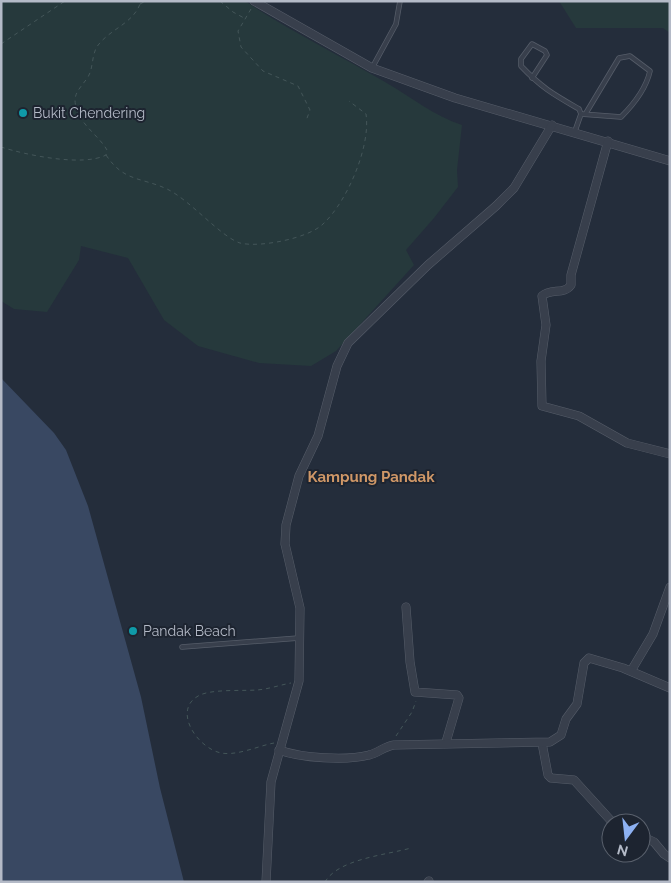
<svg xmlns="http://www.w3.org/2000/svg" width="671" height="883" font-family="Raleway,sans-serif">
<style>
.green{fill:#26393c}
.water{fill:#394862}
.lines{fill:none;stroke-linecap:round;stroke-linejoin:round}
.service-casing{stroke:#565d69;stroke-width:5.5}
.minor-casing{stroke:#565d69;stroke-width:9}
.path{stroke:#445659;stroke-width:1;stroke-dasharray:4 4;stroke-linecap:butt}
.service{stroke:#383f4c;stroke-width:4}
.minor{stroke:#383f4c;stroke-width:8}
.culture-dot{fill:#0f9aa8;stroke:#1d2430;stroke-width:2}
.labels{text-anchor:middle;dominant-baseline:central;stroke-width:4;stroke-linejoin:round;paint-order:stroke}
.poi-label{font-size:14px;fill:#b4bac7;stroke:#1d2430;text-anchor:start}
.neighbourhood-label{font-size:15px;font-weight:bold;fill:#cf9767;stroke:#1d2430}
</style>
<rect width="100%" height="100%" fill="#242d3b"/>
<!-- green -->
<g class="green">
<path d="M 1,1 L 245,1 C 290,31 339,55 385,82 C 411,97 434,116 462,125 L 457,170 L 458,187 L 434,218 L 406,250 L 414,265 L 336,351 L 311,366 L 259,363 L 198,346 L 164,320 L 128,258 L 81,246 L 79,260 L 47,312 L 14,309 L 1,301 Z"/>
<polygon points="559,1 670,1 670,33 663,28 576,28"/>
</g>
<!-- water -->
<polygon class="water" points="1,378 54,433 66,450 88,506 141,697 160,788 184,882 1,882"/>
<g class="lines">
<!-- service casing -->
<g class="service-casing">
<g id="service">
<polyline points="372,68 396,24 400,1"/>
<path d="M 532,78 L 547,55 L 545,51 L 532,44 L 521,59 L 521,66 C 542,88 553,94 579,109 L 581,114 L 575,131"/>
<path d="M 581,114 L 621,117 C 634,104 646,89 650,71 L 630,56 L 619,58 L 586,113"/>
<polyline points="182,647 299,638"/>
</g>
</g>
<!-- minor casing -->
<g class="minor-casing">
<g id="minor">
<polyline points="254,1 372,68 455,98 670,161"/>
<path d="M 608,141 L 571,275 L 571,285 C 564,295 551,288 542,296 L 546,325 L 541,361 L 542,406 L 579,416 L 627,443 L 670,454"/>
<polyline points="406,607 410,662 415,692 457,695 459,698 446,742"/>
<polyline points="631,671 653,634 670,587"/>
<polyline points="542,743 548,775 551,778 574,780 613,823"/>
<path d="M 279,750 C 301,758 346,761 369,755 C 378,753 385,746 394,745 L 550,742 L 561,735 L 566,719 L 577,704 L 584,663 L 589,658 L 623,668 L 670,688"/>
<polyline points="641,836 654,842 664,854 670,858"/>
<polyline points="266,882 271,782 299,681 300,608 285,544 286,525 299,476 318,436 337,366 348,343 428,265 496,206 514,188 552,125"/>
<polyline points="428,882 429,881"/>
</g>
</g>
<!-- path -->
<g class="path">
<polyline points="220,1 233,12 244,18"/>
<polyline points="140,4 146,1"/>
<polyline points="251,9 238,31 241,47 263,71 298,86 310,110 306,121"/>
<polyline points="1,44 65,1"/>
<path d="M 1,147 C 26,155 83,167 106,155 L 107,150 C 99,136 83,127 77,110 C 71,94 80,89 88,77 C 94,67 91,53 99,44 C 111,29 133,23 140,4 L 137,1"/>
<path d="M 106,155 C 124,182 141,177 167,189 C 190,200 221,237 240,243 C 260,248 309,238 323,224 C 347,202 371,146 366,114 L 349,101"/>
<polyline points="396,736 412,712 416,701"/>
<path d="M 274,743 C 258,746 237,756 221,753 C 197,748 171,709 200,695 C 213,689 243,691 257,690 C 269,689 280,685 291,683"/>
<path d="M 325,882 C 338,859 386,855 411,848"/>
</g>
<!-- service -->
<use href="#service" class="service"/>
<!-- minor -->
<use href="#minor" class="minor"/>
</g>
<!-- markers -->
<g class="culture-dot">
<circle cx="23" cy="113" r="5"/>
<circle cx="133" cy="631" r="5"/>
</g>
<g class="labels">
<!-- poi labels -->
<g class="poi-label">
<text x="33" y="113">Bukit Chendering</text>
<text x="143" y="631">Pandak Beach</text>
</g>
<!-- neighbourhood labels -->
<g class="neighbourhood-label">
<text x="371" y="477">Kampung Pandak</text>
</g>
</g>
<!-- border -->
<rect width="671" height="883" fill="none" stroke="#b4bac7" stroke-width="5"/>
<!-- north arrow -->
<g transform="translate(626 838) rotate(195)"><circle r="24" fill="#1d2430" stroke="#59606c"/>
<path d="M0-4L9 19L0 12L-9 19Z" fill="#8db1f2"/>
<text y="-8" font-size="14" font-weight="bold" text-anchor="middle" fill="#b4bac7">N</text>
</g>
</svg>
